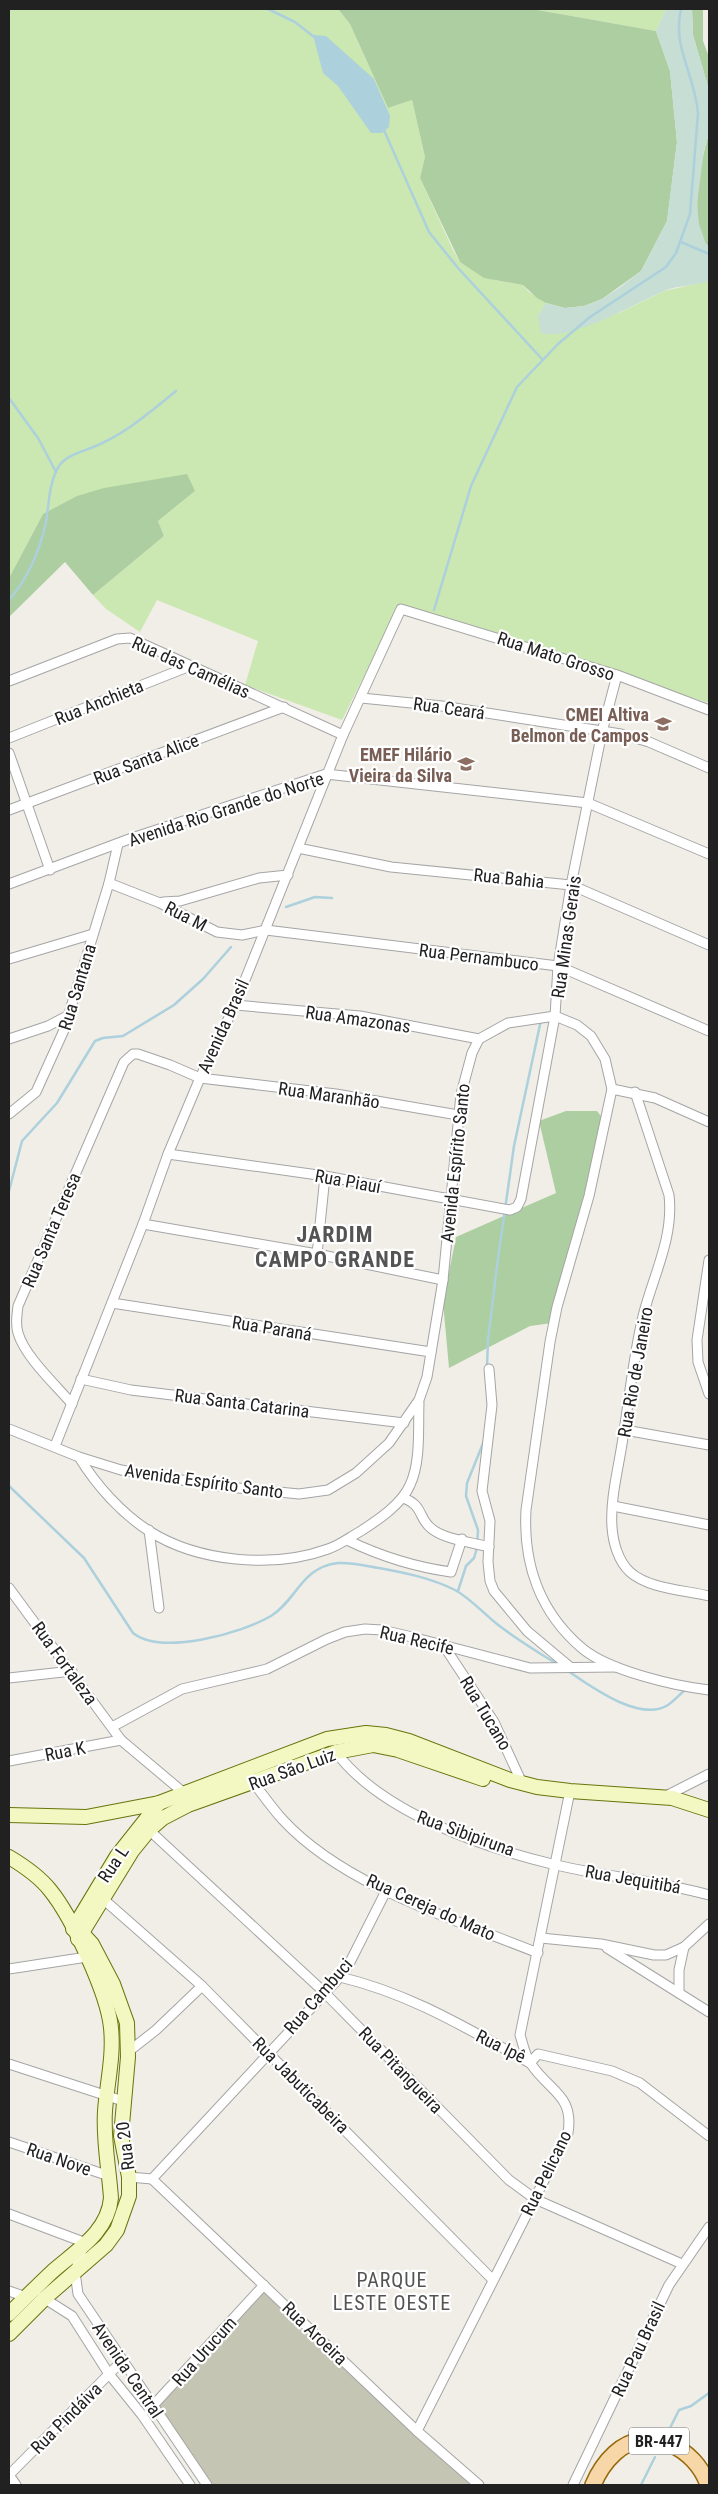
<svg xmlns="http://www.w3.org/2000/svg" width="718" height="2494" font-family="'Roboto Condensed',sans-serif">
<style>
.construction{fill:#c5c5b4}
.grass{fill:#cbe8b2}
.forest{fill:#adcea0}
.wetland{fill:#c6ded3}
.water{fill:#acd0dc}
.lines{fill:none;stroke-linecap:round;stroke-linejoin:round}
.stream{stroke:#acd0dc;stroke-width:2.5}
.street-casing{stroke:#a5a5a5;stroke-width:11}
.secondary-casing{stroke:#68750b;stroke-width:16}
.primary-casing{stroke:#966908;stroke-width:18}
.street{stroke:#fff;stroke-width:9}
.secondary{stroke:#f3f7c1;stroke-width:14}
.primary{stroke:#f7d6a7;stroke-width:15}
.labels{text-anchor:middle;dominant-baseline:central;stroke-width:4.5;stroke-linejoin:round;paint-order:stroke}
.shield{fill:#fff;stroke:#646464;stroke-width:1}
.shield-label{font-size:16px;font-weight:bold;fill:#212121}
.street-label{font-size:18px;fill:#212121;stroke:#fff}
.education-label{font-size:18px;font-weight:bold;fill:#785e54;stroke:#fff;text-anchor:end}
.quarter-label{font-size:20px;letter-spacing:1px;fill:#545454;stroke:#fff}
.district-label{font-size:22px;font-weight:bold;letter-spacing:1px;fill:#545454;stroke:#fff}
</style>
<rect width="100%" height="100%" fill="#f1eee8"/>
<!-- construction -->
<polygon class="construction" points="264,2285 479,2485 207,2485 153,2406"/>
<!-- grass -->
<g class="grass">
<polygon points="9,9 338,9 350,24 388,108 412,100 425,157 420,178 453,250 460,262 494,280 523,285 529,292 546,303 538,316 562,333 621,312 664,291 709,281 709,703 496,637 400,604 342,720 245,685 258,641 157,600 140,632 106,609 93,595 164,536 158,521 195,491 43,514 9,578"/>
<polygon points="532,9 666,9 656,31"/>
</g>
<!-- forest -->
<g class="forest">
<polygon points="338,9 532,9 656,31 670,71 677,142 667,221 641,271 602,299 584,306 565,308 546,303 537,298 523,285 484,278 460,262 420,178 425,157 412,100 388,108 350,24"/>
<polygon points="692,9 703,9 703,41 709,57 709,90 693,35"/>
<path d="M 709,134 L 709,247 C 687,229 701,157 709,134 Z"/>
<polygon points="187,474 195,491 158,521 164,536 93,595 65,562 9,617 9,578 43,514 77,496 104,488"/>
<polygon points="566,1111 597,1111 603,1119 591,1177 552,1323 530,1326 449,1368 443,1302 456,1237 556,1193 539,1121"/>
</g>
<!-- wetland -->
<path class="wetland" d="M 666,9 L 692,9 L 693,35 L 709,90 L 709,134 L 704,150 L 697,204 L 699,224 L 706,244 L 709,247 L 709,281 C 694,286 679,285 664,291 C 636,303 570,342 541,333 L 538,316 L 546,303 L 565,308 L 584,306 L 602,299 L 619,288 L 641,271 L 667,221 L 677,142 L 670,71 L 656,31 Z"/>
<!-- water -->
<polygon class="water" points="313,35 326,36 374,79 390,116 389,127 382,133 371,133 338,86 323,73"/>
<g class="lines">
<!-- stream -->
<g class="stream">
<polyline points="268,9 295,22 314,37"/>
<polyline points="383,128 429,232 458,268 542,359"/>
<polyline points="681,242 709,254"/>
<polyline points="9,398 38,438 56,472"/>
<path d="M 9,600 C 28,578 40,550 46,522 C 49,504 49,482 59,466 C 66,456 80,452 91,448 C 124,435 149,413 176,391"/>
<path d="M 434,610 L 471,486 L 517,387 L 558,344 L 590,317 L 666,267 L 676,253 L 690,214 L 698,113 C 695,75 672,47 681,9"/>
<polyline points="286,907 315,897 332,898"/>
<polyline points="9,1191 22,1141 57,1103 95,1041 103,1038 123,1036 174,1005 203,979 231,947"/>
<polyline points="487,1366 488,1340 497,1266 514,1146 541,1020"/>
<path d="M 9,1486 L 84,1558 L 133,1633 C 162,1656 242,1633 271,1616 C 297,1600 301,1567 338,1563 C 351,1562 366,1566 379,1568 C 406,1573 431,1578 455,1590 C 470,1598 483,1613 497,1624 C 516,1639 536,1651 557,1664"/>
<polyline points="458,1591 466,1566 474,1558 477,1548 478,1530 466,1496 467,1483 484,1441"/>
<path d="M 568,1671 C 590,1686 640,1723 668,1705 C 674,1701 680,1694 686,1689"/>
<polyline points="670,2428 679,2410 691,2406 709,2393"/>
<polyline points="641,2485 655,2457"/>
</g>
<!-- street casing -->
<g class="street-casing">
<g id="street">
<polyline points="9,681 117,639 130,638 343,735"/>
<polyline points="361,698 442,706 621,734 649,742 709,768"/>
<polyline points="9,738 190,666"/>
<polyline points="9,753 50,870"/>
<polyline points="9,810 284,707"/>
<polyline points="298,848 391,867 571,885 709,945"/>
<polyline points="109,883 160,903 217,932 242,935 266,930 558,966 709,1031"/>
<polyline points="9,884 132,838 326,774 588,803 709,854"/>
<polyline points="163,902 180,901 259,878 288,875"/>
<polyline points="9,959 93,934"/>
<polyline points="235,1005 360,1016 479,1039"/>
<polyline points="9,1039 48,1026 69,1015"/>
<polyline points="612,1089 655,1098 709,1122"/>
<path d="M 635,1092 L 669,1195 C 674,1238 653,1276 643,1316 C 633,1358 629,1401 622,1444 C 618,1470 610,1500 612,1527 C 613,1542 618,1561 630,1572 C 649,1589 685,1590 709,1596"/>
<polyline points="9,1114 36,1092 64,1030 109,883 118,844"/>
<polyline points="168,1154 325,1176 510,1210 517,1207 521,1199 555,1016 558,966 571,885 602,732 617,675"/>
<polyline points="143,1224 317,1254 443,1280"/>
<polyline points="317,1254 325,1176"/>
<polyline points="709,1260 697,1340 698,1362 709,1394"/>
<polyline points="112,1303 431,1352"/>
<polyline points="489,1369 492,1405 482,1491 490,1521 488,1562 490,1581 494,1591 527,1631 570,1667"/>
<polyline points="81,1379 131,1390 404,1423"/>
<path d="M 72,1404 C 56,1385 25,1357 18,1333 C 15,1324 17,1315 18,1306 L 124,1062 L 133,1054 L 138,1054 L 170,1065 L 200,1078 L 336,1094 L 458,1115"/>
<path d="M 9,1429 L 79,1457 L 121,1470 L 218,1486 L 299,1494 L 328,1490 L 356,1473 L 389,1443 L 419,1400 L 427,1377 L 443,1280 L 461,1094 L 472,1053 L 479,1039 L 508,1023 L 555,1016 L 577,1025 L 591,1036 L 605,1059 L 612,1089 L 589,1196 L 557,1307 L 550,1342 L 526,1510 C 523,1564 540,1613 583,1649 C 610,1671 675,1686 709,1690"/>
<polyline points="625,1430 709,1445"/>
<polyline points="55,1446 143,1224 168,1154 200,1078 235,1005 343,735 401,609 617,675 709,710"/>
<path d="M 79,1457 C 96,1485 121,1513 149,1531 C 198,1562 273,1569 328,1549 C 340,1545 350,1537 361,1531 C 378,1520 402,1504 410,1485 C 421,1462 418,1428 419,1403"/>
<path d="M 403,1498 C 424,1505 418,1519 432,1529 C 446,1540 472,1542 489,1547"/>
<polyline points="613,1506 709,1525"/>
<polyline points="149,1530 159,1608"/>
<path d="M 347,1540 C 380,1556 415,1567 451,1572 L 462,1539"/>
<polyline points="9,1588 121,1740 184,1793"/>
<polyline points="444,1646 494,1722 522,1783"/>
<polyline points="9,1678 72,1671"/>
<polyline points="112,1727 182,1689 267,1669 327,1639 345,1632 365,1629 382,1630 412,1637 530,1668 616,1667"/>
<path d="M 336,1752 C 381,1813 485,1848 556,1865 C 607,1877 659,1881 709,1895"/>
<polyline points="9,1761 121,1740"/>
<path d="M 250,1778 C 261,1792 271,1807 283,1820 C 344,1886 456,1920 538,1953"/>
<polyline points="664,1797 709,1774"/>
<polyline points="149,1830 324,1992 509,2180 535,2199 682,2264"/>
<polyline points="102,1898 202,1986 493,2280"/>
<polyline points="541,1938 601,1944 654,1955 666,1955 684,1947 709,1924"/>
<polyline points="607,1948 709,2012"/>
<polyline points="9,1969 87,1957"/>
<path d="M 340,1977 C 411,1994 466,2028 530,2063"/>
<polyline points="679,1993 679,1970 684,1947"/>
<polyline points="128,2052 156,2030 202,1986"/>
<polyline points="530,2063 538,2054 612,2071 640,2083 709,2136"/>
<polyline points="9,2064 123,2101"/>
<polyline points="9,2142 109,2176"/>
<polyline points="129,2177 152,2179"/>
<polyline points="152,2179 417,2431 479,2485"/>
<polyline points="152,2179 340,1977 348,1966 386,1891"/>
<polyline points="9,2214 86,2243"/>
<polyline points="83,2247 75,2272 78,2294 207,2485"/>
<polyline points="9,2291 26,2297"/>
<polyline points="42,2297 72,2316 109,2374 142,2415 190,2485"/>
<polyline points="149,2410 264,2285"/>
<path d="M 417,2431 L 568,2133 C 574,2095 550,2092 531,2064 C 525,2056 523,2044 520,2035 L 570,1791"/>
<polyline points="9,2475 122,2361"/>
<polyline points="9,2475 16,2485"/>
<polyline points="573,2485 669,2285 709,2227"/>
</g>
</g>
<!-- secondary casing -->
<g class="secondary-casing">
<g id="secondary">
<polyline points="9,1815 86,1817 159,1803 327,1739 366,1733 386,1735 409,1741 510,1780 537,1787 570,1791 672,1798 709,1810"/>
<path d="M 9,1857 C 24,1866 39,1876 50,1890 C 72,1917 108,1994 111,2028 C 114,2056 107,2083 105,2111 C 103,2140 109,2169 111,2198 C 108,2232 77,2250 53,2271 C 38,2285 23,2300 9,2314"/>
<polyline points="73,1929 117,1856 159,1803"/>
<polyline points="78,1939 132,1851 149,1830 163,1818 188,1805 336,1752 373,1745 398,1750 483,1779"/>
<polyline points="9,2334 45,2298 106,2245 117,2230 129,2196 129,2177 121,2136 128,2057 127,2023 113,1984 92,1944 80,1931"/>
</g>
</g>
<!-- primary casing -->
<g class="primary-casing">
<path id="primary" d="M 593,2485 C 598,2473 605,2462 615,2453 C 648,2423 696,2448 708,2485"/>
</g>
<!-- street -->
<use href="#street" class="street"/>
<!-- secondary -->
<use href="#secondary" class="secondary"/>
<!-- primary -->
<use href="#primary" class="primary"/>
</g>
<!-- icons -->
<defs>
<g id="school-bare" transform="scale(1.35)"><path d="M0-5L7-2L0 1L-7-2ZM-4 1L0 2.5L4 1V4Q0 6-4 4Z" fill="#8d6e63" stroke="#fff" stroke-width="2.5" paint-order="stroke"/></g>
</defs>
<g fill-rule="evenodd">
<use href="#school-bare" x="663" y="724"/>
<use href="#school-bare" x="466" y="764"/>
</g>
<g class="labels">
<!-- shield labels -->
<rect class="shield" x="629" y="2427.5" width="60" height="27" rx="4"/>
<g class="shield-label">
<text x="659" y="2441">BR-447</text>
</g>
<!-- street labels -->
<g class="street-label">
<text transform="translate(556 656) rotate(18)">Rua Mato Grosso</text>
<text transform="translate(191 667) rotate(24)">Rua das Camélias</text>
<text transform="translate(99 702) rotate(-22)">Rua Anchieta</text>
<text transform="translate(449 708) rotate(8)">Rua Ceará</text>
<text transform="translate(146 759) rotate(-21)">Rua Santa Alice</text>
<text transform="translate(226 809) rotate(-18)">Avenida Rio Grande do Norte</text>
<text transform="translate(509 878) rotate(6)">Rua Bahia</text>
<text transform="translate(186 916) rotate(27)">Rua M</text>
<text transform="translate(566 937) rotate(-82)">Rua Minas Gerais</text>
<text transform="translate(479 957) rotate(7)">Rua Pernambuco</text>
<text transform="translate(77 987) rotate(-73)">Rua Santana</text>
<text transform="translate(358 1019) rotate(8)">Rua Amazonas</text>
<text transform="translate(223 1026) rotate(-66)">Avenida Brasil</text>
<text transform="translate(329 1095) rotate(8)">Rua Maranhão</text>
<text transform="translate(455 1163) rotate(-84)">Avenida Espírito Santo</text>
<text transform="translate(348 1181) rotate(10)">Rua Piauí</text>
<text transform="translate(51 1230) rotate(-67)">Rua Santa Teresa</text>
<text transform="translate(272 1328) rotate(9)">Rua Paraná</text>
<text transform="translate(635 1372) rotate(-80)">Rua Rio de Janeiro</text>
<text transform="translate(242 1403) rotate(7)">Rua Santa Catarina</text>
<text transform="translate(204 1481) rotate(8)">Avenida Espírito Santo</text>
<text transform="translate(417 1640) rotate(13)">Rua Recife</text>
<text transform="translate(65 1663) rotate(54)">Rua Fortaleza</text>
<text transform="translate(486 1713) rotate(59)">Rua Tucano</text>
<text transform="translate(65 1751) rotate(-11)">Rua K</text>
<text transform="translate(292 1769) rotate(-20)">Rua São Luiz</text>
<text transform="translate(466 1833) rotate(20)">Rua Sibipiruna</text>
<text transform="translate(113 1864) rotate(-56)">Rua L</text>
<text transform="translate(633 1879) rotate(10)">Rua Jequitibá</text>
<text transform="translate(431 1907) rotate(24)">Rua Cereja do Mato</text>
<text transform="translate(318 1996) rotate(-49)">Rua Cambuci</text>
<text transform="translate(501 2046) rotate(26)">Rua Ipê</text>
<text transform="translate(401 2070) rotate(46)">Rua Pitangueira</text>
<text transform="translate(301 2085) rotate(45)">Rua Jabuticabeira</text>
<text transform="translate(125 2146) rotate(-97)">Rua 20</text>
<text transform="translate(59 2159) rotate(19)">Rua Nove</text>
<text transform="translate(546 2173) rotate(-64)">Rua Pelicano</text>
<text transform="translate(315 2333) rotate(44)">Rua Aroeira</text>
<text transform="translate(638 2349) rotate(-65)">Rua Pau Brasil</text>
<text transform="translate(204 2351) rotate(-48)">Rua Urucum</text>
<text transform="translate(128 2370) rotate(56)">Avenida Central</text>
<text transform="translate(66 2418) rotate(-45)">Rua Pindáiva</text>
</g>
<!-- education labels -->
<g class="education-label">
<text x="649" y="714">CMEI Altiva<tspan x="649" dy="21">Belmon de Campos</tspan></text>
<text x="452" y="754">EMEF Hilário<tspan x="452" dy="21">Vieira da Silva</tspan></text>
</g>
<!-- quarter labels -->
<g class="quarter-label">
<text x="392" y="2280">PARQUE<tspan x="392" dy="23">LESTE OESTE</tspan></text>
</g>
<!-- district labels -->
<g class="district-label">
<text x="335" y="1234">JARDIM<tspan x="335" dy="25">CAMPO GRANDE</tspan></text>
</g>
</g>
<!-- border -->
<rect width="718" height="2494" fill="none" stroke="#212121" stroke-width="20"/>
</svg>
